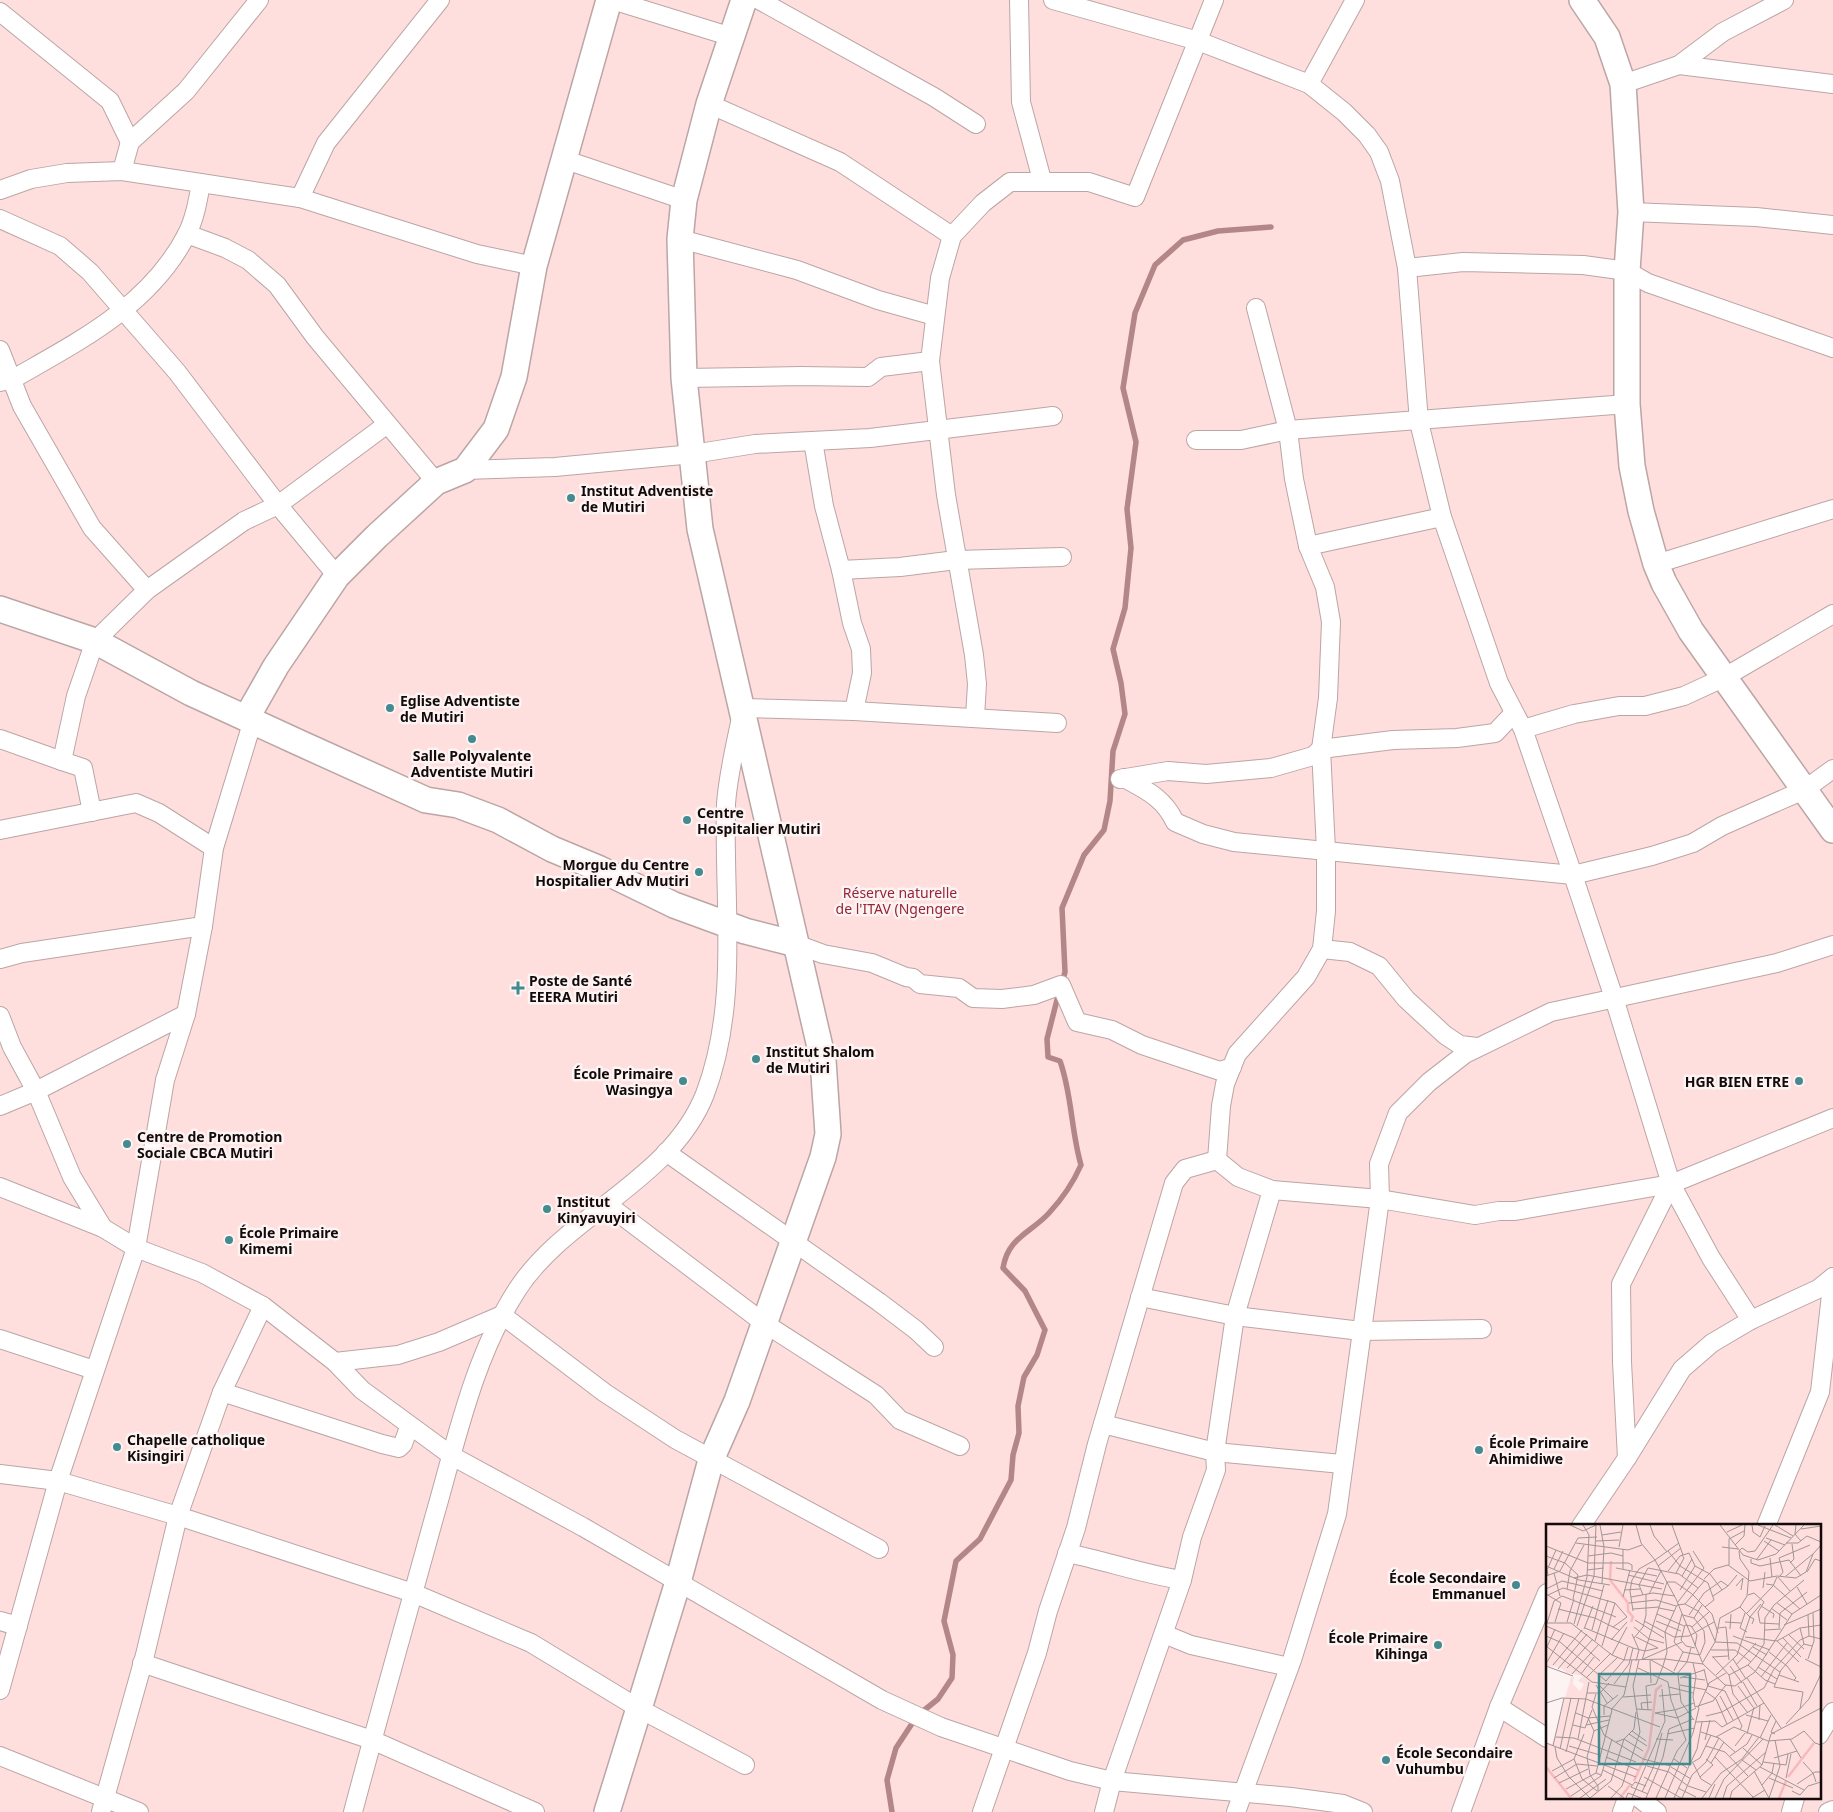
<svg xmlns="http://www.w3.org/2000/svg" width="1833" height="1812" font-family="'Noto Sans',sans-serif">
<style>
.green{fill:#ffdede;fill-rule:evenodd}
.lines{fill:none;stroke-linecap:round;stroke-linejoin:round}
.stream{stroke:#b38687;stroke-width:5.5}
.street-casing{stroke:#bca5a5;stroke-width:20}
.secondary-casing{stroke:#bca5a5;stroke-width:28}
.street{stroke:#fff;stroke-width:18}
.secondary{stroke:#fff;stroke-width:25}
.poi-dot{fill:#438b8f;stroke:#fdf3f3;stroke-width:2}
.labels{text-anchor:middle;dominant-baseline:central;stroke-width:5;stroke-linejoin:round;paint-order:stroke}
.poi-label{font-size:14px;font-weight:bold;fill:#130b0b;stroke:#fdf3f3;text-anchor:start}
.park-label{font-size:14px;fill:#952436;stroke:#fdf3f3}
.inset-river{fill:none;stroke:#f7babc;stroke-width:2.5}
.inset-road{fill:none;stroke:#9f9696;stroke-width:1}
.view{fill:#438b8f;fill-opacity:0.15;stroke:#438b8f;stroke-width:2.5}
.inset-edge{fill:none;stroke:#130b0b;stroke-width:2.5}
</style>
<rect width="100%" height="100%" fill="#fdf3f3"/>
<!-- green -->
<path class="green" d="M 0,0 L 1833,0 L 1833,1812 L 0,1812 ZM 1547,1526 L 1819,1526 L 1819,1798 L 1547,1798 Z"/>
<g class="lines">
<!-- stream -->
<g class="stream">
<polyline points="1062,983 1065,972 1062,908 1084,855 1104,830 1110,801 1113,751 1125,714 1121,683 1113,649 1125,608 1131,548 1127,509 1136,442 1123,388 1135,313 1155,265 1183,240 1218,231 1271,227"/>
<path d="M 892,1812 L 887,1780 L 896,1748 L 917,1716 L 938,1699 L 952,1678 L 953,1655 L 944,1621 L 956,1561 L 980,1539 L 1011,1480 L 1013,1455 L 1019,1433 L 1018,1406 L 1024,1377 L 1037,1355 L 1045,1330 L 1025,1291 L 1003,1268 C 1008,1237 1031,1233 1049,1213 C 1063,1198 1073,1183 1081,1165 C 1071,1131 1072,1094 1060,1061 L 1048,1057 L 1047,1039 L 1059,992"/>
</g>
<!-- street casing -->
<g class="street-casing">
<g id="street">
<polyline points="612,0 732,37"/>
<polyline points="759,0 934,97 976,124"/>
<polyline points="1019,0 1021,102 1042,180"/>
<polyline points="1053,0 1198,41 1309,84 1344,112 1367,135 1379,152 1390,181 1407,268 1419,422 1442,517 1499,683 1523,729 1573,875 1614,998 1671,1184 1711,1258 1751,1320"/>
<polyline points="0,12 110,101 130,142"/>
<polyline points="1679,65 1833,84"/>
<polyline points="1309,84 1355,0"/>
<polyline points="1623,84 1679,65 1723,32 1784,0"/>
<polyline points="709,104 840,162 952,236"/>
<polyline points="563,159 684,200"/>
<polyline points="122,171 130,142 186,91 259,0"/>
<polyline points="0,190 31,179 67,173 122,171 300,198 477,254 534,266"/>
<polyline points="300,198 326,143 440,0"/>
<polyline points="1631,212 1756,217 1833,225"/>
<polyline points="0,219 60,246 90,272 177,372 278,505 337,576"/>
<polyline points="187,234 225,248 248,260 277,285 315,337 436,482"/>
<polyline points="680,239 797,270 878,300 935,316"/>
<polyline points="1407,268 1463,262 1583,265 1627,271 1648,283 1833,348"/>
<polyline points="0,350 22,406 92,528 147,590"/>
<polyline points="684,378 801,376 868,377 881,367 930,361"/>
<path d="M 0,382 L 13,379 C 79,341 150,306 187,234 C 195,218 198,200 201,183"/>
<polyline points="1196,440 1241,440 1288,430 1627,404"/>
<polyline points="813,441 824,506 841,570"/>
<polyline points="465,470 555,467 693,454 755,444 870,438 1053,416"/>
<polyline points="1308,546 1442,517"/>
<polyline points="1656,564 1833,509"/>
<polyline points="854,711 862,673 861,649 852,623 841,570 900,567 956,560 1062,557"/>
<polyline points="975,717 977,684 974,655 946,495 930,361 940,278 952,236 983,203 1010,182 1089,182 1135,197 1214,0"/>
<polyline points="1523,729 1574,714 1619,706 1645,706 1684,696 1723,678 1833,614"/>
<polyline points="0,739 62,761"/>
<path d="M 1124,778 C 1146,790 1164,798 1175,822 L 1203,834 L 1234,842 L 1573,875 L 1652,856 L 1693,843 L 1722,826 L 1804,790 L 1833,769"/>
<polyline points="1120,779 1168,771 1206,774 1271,768 1313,756 1321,749 1393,740 1457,738 1495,733 1514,713"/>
<polyline points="92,812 83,768 62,761 76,696 95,641 147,590 244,521 278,505 386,425"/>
<polyline points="0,830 136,803 159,813 214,848"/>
<polyline points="796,944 823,954 872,963 906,977 913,978 920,984 959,988 973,998 1002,999 1034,995 1061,985 1077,1022 1112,1030 1142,1045 1220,1071 1232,1067"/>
<polyline points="1322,949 1350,952 1379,966 1406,999 1445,1035 1460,1045 1477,1047"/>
<polyline points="0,959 22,953 203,926"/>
<polyline points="0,1016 12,1047 36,1091 72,1177 103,1228 136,1248 202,1273 263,1306 335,1362 362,1390 452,1456 583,1527 882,1700 941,1727 1070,1771 1112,1781 1291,1797 1343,1804 1363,1812"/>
<polyline points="0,1106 36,1091 186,1014"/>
<polyline points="666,1152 879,1302 916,1330 934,1347"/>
<polyline points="1217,1160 1221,1106 1225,1084 1237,1054 1306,977 1322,949 1326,911 1326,850 1321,749 1328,698 1331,622 1325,587 1308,546 1294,479 1288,430 1256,308"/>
<polyline points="1217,1160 1238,1177 1272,1190 1380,1199 1475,1215 1499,1211 1515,1211 1671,1184 1833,1118"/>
<polyline points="0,1187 103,1228"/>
<polyline points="608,1205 764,1323 876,1395 900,1420 960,1446"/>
<polyline points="1140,1297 1235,1316 1361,1331 1482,1329"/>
<polyline points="0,1339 94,1370"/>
<polyline points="335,1362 398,1355 439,1342 502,1315 605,1393 675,1439 879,1549"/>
<polyline points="222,1392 382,1444 399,1448 403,1444 409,1427"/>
<polyline points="1103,1424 1215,1452 1342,1464"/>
<polyline points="1627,1458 1622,1362 1621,1284 1671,1184"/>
<polyline points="0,1474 58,1481 178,1516 413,1593 531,1643 638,1708 745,1765"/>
<polyline points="1581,1526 1627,1458 1682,1369 1712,1343 1751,1320 1818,1289 1833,1277"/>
<polyline points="1766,1526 1820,1392 1833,1277"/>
<path d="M 1067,1553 C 1106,1561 1143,1574 1182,1580"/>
<polyline points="0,1621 18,1626"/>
<polyline points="1164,1634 1191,1645 1289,1667"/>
<polyline points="142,1663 372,1740 535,1812"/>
<polyline points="0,1690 58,1481 136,1248 165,1080 186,1014 203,926 214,848 253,720"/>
<polyline points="1499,1707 1547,1738"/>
<polyline points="1819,1735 1833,1712"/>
<polyline points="0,1756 139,1812"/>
<polyline points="1639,1798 1657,1812"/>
<polyline points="101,1812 145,1655 178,1516 222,1392 263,1306"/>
<path d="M 353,1812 C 379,1714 407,1616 434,1518 C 456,1442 473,1358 517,1290 C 565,1215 671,1181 705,1094 C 740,1002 723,900 726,804 C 728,773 737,739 743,708 L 854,711 L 1057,723"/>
<polyline points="982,1812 1037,1653 1048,1611 1076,1528 1097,1444 1174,1183 1185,1169 1217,1160"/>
<polyline points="1104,1812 1112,1781 1182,1580 1192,1537 1216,1470 1215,1452 1235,1316 1272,1190"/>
<polyline points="1236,1812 1292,1660 1337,1514 1380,1199 1379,1164 1398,1113 1429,1082 1465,1054 1551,1012 1777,963 1833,945"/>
<polyline points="1461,1812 1499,1707 1547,1593"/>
<polyline points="1622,1812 1627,1798"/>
<polyline points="1791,1812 1795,1798"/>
<polyline points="1828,1812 1833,1810"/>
</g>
</g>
<!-- secondary casing -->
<g class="secondary-casing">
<g id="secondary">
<polyline points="1582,0 1607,37 1623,84 1631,212 1627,271 1627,404 1632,466 1641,511 1656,564 1664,583 1691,631 1833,830"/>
<polyline points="0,609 95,641 191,693 302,744 426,800 458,805 498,820 552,849 600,869 674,905 745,931 796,944"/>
<polyline points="247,717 276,666 337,576 377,536 436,482 465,470 496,429 514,377 534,266 609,0"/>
<polyline points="607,1812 678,1582 711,1460 737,1401 823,1157 828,1134 823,1060 700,529 684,378 680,239 684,200 709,104 744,0"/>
</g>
</g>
<!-- street -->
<use href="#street" class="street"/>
<!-- secondary -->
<use href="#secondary" class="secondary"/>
</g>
<!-- markers -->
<g class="poi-dot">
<circle cx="571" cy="498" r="5"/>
<circle cx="390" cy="708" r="5"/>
<circle cx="472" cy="739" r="5"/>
<circle cx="687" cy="820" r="5"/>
<circle cx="699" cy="872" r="5"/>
<path d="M515.5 980.5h5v5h5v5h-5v5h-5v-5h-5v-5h5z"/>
<circle cx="756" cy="1059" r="5"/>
<circle cx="683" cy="1081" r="5"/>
<circle cx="1799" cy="1081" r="5"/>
<circle cx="127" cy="1144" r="5"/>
<circle cx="547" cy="1209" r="5"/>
<circle cx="229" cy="1240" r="5"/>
<circle cx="117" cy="1447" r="5"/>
<circle cx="1479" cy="1450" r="5"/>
<circle cx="1516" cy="1585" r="5"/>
<circle cx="1438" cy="1645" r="5"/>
<circle cx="1386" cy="1760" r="5"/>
</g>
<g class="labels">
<!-- poi labels -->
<g class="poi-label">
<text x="581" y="490">Institut Adventiste<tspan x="581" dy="16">de Mutiri</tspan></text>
<text x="400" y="700">Eglise Adventiste<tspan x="400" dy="16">de Mutiri</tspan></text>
<text x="472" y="755" text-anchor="middle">Salle Polyvalente<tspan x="472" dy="16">Adventiste Mutiri</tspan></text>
<text x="697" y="812">Centre<tspan x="697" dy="16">Hospitalier Mutiri</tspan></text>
<text x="689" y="864" text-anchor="end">Morgue du Centre<tspan x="689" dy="16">Hospitalier Adv Mutiri</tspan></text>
<text x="529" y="980">Poste de Santé<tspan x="529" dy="16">EEERA Mutiri</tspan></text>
<text x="766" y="1051">Institut Shalom<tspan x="766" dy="16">de Mutiri</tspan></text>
<text x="673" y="1073" text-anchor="end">École Primaire<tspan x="673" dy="16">Wasingya</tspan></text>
<text x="1789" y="1081" text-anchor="end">HGR BIEN ETRE</text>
<text x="137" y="1136">Centre de Promotion<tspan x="137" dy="16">Sociale CBCA Mutiri</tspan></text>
<text x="557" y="1201">Institut<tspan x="557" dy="16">Kinyavuyiri</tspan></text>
<text x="239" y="1232">École Primaire<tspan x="239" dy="16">Kimemi</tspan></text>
<text x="127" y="1439">Chapelle catholique<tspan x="127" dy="16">Kisingiri</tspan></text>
<text x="1489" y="1442">École Primaire<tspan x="1489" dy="16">Ahimidiwe</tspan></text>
<text x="1506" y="1577" text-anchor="end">École Secondaire<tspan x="1506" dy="16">Emmanuel</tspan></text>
<text x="1428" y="1637" text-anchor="end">École Primaire<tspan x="1428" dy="16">Kihinga</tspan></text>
<text x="1396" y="1752">École Secondaire<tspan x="1396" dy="16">Vuhumbu</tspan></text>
</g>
<!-- park labels -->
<g class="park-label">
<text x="900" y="892">Réserve naturelle<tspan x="900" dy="16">de l'ITAV (Ngengere</tspan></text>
</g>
</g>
<!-- overview -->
<g transform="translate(1546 1524)">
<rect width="275" height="275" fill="#fdf3f3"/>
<path d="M 0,1 L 275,1 L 275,274 L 0,274 L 0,218 L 6,220 L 25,153 L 28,153 L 27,160 L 34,167 L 38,160 L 32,157 L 37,152 L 21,149 L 14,143 L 0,142 Z" fill="#ffdede"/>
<path class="inset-river" d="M 64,55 L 65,37M 64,56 L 82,79 L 82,87 L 87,93 L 85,98M 0,243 L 25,274M 242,253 L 268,219M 88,257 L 103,224 L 110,166 L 116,161M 74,274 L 84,261M 233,274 L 240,257"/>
<path class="inset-road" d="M 24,1 L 37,7 L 50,1M 54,1 L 58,23 L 56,60M 90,1 L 95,19 L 109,36 L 130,75 L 157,140M 104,1 L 108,12 L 121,28M 126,1 L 137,31M 174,1 L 197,31 L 212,36 L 230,30 L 258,1M 206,1 L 207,8 L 214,13 L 219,2M 212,1 L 245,14M 229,1 L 247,12M 250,1 L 249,10 L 255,17M 255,5 L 275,2M 181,8 L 196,1M 56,11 L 75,8M 220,14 L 239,21M 183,15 L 198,7M 50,17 L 73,16M 218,17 L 233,27M 30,19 L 82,26 L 96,21M 240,19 L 252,19 L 261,12 L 275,18M 189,21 L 198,12 L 199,1M 0,22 L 42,39 L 82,39 L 86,41 L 86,46M 73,23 L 77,1M 176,23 L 192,25M 122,27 L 134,42 L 162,59 L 168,76 L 159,83M 193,27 L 196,24 L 202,28 L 209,27 L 227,1M 0,32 L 19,39 L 32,51 L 27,75M 42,32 L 65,29 L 77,32M 224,34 L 226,53M 205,35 L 205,39 L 214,42 L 243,36 L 255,52M 211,35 L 225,16M 109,36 L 133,19M 244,39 L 248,35 L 246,20M 182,41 L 204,57 L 231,52 L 250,54 L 260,48 L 267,30 L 275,21M 183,41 L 183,15M 0,42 L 33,56 L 64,61M 112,42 L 135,24M 70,44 L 111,52M 102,44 L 133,50 L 152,64M 8,45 L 17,27M 77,45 L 77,25M 41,46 L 58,44M 122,47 L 134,32 L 143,29 L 149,42 L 164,50 L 176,66M 261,48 L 269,35 L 275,37M 8,49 L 14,72M 130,49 L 138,34 L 136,31M 2,51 L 1,46 L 10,26M 82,51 L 118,60M 0,52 L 14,47 L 32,14 L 51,13M 136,52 L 146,35M 234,52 L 237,48 L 233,34 L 264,21M 240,52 L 267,30M 232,53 L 244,67M 28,54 L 41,51 L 116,65M 158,55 L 168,45 L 182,41M 220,60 L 227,61 L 254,85M 190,62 L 197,54 L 195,66M 251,63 L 261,80M 217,64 L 219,48M 0,65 L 16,57 L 57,67M 21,65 L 24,47 L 38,21M 78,66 L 94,65M 134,66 L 149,42M 0,70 L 15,79 L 9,98M 103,70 L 115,47M 2,71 L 17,64 L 69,79 L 81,93 L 67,103M 97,71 L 93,61 L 102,44M 202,71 L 208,69 L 218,78 L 212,88 L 214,99 L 233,100M 167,72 L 182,62M 77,73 L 84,46M 85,73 L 107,69 L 129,72M 132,78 L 158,44 L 147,27M 83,79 L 110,76 L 130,82M 231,79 L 246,90M 139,80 L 159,56M 215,82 L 228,90 L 227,94M 194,83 L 204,93 L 215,80M 113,84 L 128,87M 225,84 L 241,96M 12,85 L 49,94 L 73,106M 87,85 L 113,83M 87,87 L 84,67 L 86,56 L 93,45 L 109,36M 199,89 L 194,104 L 201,108M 111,90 L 138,102M 136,90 L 128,118 L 137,128 L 154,131M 200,90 L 227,62 L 231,53M 137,91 L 148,94 L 158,107 L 159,118 L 154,131M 143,91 L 158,69 L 175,57 L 182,62 L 191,51M 262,91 L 263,112M 148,94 L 156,81M 89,96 L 118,114M 98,97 L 128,113 L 143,112 L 168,98M 110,97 L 135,107M 21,98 L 28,75M 179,98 L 195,99M 0,99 L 25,99 L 66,131 L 78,136 L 119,135 L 157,140 L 179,161 L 189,162 L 209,148 L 246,90 L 275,71M 1,99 L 8,77 L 16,72 L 70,93M 28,100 L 41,53 L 43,11 L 37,1M 238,101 L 275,85M 0,102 L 28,114 L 54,137M 31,102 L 48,52 L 50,1M 88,103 L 103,115 L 118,119M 146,103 L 163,88M 39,104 L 87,124 L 99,127 L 112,124M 172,104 L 180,103 L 183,136M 233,104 L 234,89 L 261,68M 254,104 L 258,120M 38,105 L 47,82M 184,105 L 185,90M 46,106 L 58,61M 219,106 L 235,105M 86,110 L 93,126 L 90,137M 243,111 L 258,125M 0,112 L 14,118 L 60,157M 187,112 L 224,126M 90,113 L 112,124M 199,113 L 231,117 L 254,104 L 275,101M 88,114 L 97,103 L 100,91 L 100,70M 237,114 L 255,133M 65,116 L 81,98M 49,117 L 62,76M 231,117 L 253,138M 169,118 L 191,119 L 234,148M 0,122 L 46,158 L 80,163M 56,122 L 69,79M 149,122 L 151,111 L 145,102 L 139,101 L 135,116 L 140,122 L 149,124M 207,123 L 221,131M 0,125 L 9,105M 165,126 L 189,126 L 205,138M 223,128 L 241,142 L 250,154 L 248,156M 66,131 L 81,103M 166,133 L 182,132M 167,133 L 183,151 L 187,170 L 202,189M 97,135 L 136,118M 187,135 L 200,155M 259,135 L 275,143M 262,135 L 268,117 L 267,89M 96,136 L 121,58 L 129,58 L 146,70 L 166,90 L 172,109M 104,136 L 105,159M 105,136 L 132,151 L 135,178 L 148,196M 1,138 L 18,109M 157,138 L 169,118 L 174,94 L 194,83 L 201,72 L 203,48 L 194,35 L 193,27M 147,139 L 150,152 L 147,173 L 149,183 L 167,177 L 180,161M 7,141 L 36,106M 190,141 L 210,119M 202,141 L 219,156 L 229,160M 0,142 L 27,152M 184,142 L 196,159M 212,143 L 231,155M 21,144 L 47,115M 92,144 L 122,158 L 125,176 L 140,216M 12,145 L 41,110M 158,145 L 162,162M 128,147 L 137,128M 26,150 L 53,120M 35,150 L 48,133M 131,150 L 141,138 L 145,124M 53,151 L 72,133M 170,151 L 191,131 L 204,93 L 208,95 L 206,100M 183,151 L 202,141 L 210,132 L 218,120 L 219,94 L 228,81 L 258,56M 233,151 L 253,158M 137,153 L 159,156M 215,153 L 241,119M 40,154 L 65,129M 134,154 L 158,146M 201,154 L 235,204M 60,157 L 78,136 L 82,123M 197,158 L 211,182M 52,160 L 67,175M 68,160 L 83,140 L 87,124M 50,161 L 61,179M 134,161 L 161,166M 162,162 L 179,167 L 196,202 L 194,206M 192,162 L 207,183M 123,163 L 147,169M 160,168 L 170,175 L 181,200M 41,169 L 54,169 L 63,159M 50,170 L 46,183 L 58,211 L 97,235 L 125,242M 113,172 L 134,170M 174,172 L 187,196M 77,173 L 105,171M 0,179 L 16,174 L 40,175 L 114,203M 152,184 L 163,159 L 180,149M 90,185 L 106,186M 96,185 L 95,179 L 106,178M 254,185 L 257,168 L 228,163 L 235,146 L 255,123 L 258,120 L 266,122M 65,186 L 78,171 L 86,136M 102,186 L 100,162 L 110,160 L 117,142 L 121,128 L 119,108 L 131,81 L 139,80 L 152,87 L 160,96 L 169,117M 129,186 L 148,179M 30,189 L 42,194 L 48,207 L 41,233 L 44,251 L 52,262 L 52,267M 109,189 L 131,194 L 150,184M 109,189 L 128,186M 58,191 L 58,182 L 72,171M 200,191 L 222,197M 160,192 L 176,188 L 218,164 L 228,145 L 254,116 L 263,112 L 275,115M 42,194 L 64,192M 213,196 L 214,181M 150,198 L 169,197 L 176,203M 240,200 L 263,175 L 275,150M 27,201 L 39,204 L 46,186M 40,201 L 63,196M 176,203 L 218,179M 48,207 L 62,201M 86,207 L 100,217M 155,208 L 173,214 L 189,228M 38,210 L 28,235 L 36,255 L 51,267M 83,210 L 101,222M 121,210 L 149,204M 201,210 L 208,183M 229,210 L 225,208 L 230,197M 10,213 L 28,214 L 90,238M 170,213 L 188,203 L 222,217 L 246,215 L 258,207 L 269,219 L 275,221M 214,214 L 225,191M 32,215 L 43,158M 110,215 L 127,216M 244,215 L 255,234M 159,216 L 164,196M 70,218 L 78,215 L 97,227M 0,219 L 90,253M 7,222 L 18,174M 23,222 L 54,231M 160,222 L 179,228 L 202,252M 189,222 L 199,209M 9,223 L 11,234 L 23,253 L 44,274M 197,224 L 216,241M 14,225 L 25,174M 20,228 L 33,174M 184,232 L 201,220 L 206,211M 60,233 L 92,246M 169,233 L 207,273M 228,234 L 251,227M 128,235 L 141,244M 196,236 L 210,246M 217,238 L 240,241 L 242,230M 257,238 L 267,249 L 270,258M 147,239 L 155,255 L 165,261M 165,239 L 178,218M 142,241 L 154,234 L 165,211M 101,242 L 123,248 L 142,262 L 160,268M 125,243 L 145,255M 214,243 L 258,266M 57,246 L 86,261M 6,247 L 28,235M 208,247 L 223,274M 50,249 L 66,186M 98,253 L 135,274M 154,253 L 167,241 L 160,235M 8,254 L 31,240 L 51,242M 223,254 L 247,264M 240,254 L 245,230M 13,259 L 42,245M 251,260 L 269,248 L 275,248M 216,261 L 226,249 L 228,239M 62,262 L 78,274M 100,262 L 89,258 L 85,263 L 102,270M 132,264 L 150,273M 20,265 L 50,249 L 55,251M 246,267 L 254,271 L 262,262 L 275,258M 96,268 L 107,244 L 116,209M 25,272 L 55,252 L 66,215M 34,274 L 60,255M 44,274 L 65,257 L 78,215 L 88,205 L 90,188M 65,274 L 76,262 L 94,208 L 87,162 L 93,136M 80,274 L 82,269 L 95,274M 86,274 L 119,197 L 116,165M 100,274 L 117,233 L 123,205 L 147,195M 110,274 L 131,227 L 140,216M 119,274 L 147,209 L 153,184M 128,274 L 151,225 L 156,198M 136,274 L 146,251 L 160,238 L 173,214M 156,274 L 175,249 L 196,235 L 213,213M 163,274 L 169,260M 169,274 L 178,255 L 217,215M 177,274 L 181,262 L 220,228M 184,274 L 186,267 L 216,241 L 225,210 L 275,184M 206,274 L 219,266M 223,274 L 234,242 L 229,216"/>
<path class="view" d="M 53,150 L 144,150 L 144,240 L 53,240 Z"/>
<rect width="275" height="275" class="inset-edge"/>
</g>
</svg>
